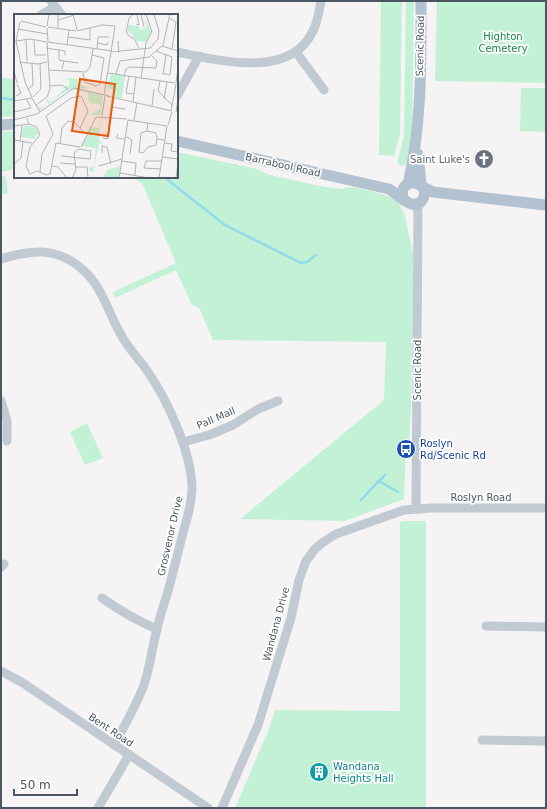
<svg xmlns="http://www.w3.org/2000/svg" width="547" height="809" font-family="'DejaVu Sans',sans-serif">
<style>
.green{fill:#c3f1d5}
.lines{fill:none;stroke-linecap:round;stroke-linejoin:round}
.stream{stroke:#90daee;stroke-width:2.5}
.minor{stroke:#c1cad2;stroke-width:9}
.major{stroke:#b3c2d1;stroke-width:11}
.labels{text-anchor:middle;dominant-baseline:central;stroke-width:3.5;stroke-linejoin:round;paint-order:stroke}
.park-label{font-size:10px;fill:#17864f;stroke:#fff}
.street-label{font-size:10px;fill:#4a5661;stroke:#fff}
.worship-label{font-size:10px;fill:#5b616d;stroke:#fff;text-anchor:end}
.transit-label{font-size:10px;fill:#164399;stroke:#fff;text-anchor:start}
.culture-label{font-size:10px;fill:#0d838f;stroke:#fff;text-anchor:start}
.inset-road{fill:none;stroke:#b1b4b9;stroke-width:1}
.view{fill:#e8590c;fill-opacity:0.15;stroke:#e8590c;stroke-width:2}
.inset-edge{fill:none;stroke:#4a5661;stroke-width:2}
</style>
<rect width="100%" height="100%" fill="#f5f3f3"/>
<!-- green -->
<g class="green">
<polygon points="381,1 402,1 400,135 394,156 379,155"/>
<polygon points="406,1 414,1 412,132 406,165 400,166 397,161 398,160 404,136"/>
<polygon points="437,1 546,1 546,83 435,81"/>
<polygon points="1,77 15,80 15,116 1,117"/>
<polygon points="521,88 546,88 546,132 520,131"/>
<polygon points="15,131 15,169 1,172 1,132"/>
<path d="M 177,152 L 257,169 L 270,175 L 325,187 L 344,189 L 347,187 C 359,188 392,194 399,204 C 406,213 407,228 410,240 C 412,248 416,262 412,270 L 414,271 L 411,405 L 409,446 L 406,446 L 404,499 L 345,521 L 240,519 L 384,400 L 386,342 L 213,340 L 199,308 L 192,305 L 176,270 L 115,298 L 113,292 L 176,263 L 142,183 L 132,177 L 177,177 Z"/>
<polygon points="2,176 6,177 8,193 1,195"/>
<polygon points="87,423 103,458 85,465 70,432"/>
<polygon points="404,521 426,521 426,808 235,808 269,729 275,710 400,711 400,522"/>
</g>
<g class="lines">
<!-- stream -->
<g class="stream">
<polyline points="1,98 15,100"/>
<polyline points="164,177 225,225 301,263 307,262 316,255"/>
<polyline points="379,481 385,475"/>
<polyline points="361,500 379,481 398,492"/>
</g>
<!-- minor -->
<g class="minor">
<polyline points="51,1 62,15"/>
<polyline points="41,15 55,7"/>
<path d="M 177,52 C 218,60 290,80 313,31 C 318,21 319,11 321,1"/>
<polyline points="296,52 324,90"/>
<polyline points="177,96 199,56"/>
<path d="M 1,259 C 32,249 58,247 83,270 C 102,286 108,312 120,333 C 127,347 139,359 148,372 C 168,401 191,452 192,487 C 192,501 188,516 184,529 C 179,549 174,568 169,588 C 165,602 160,615 157,629 C 152,648 150,667 144,685 C 136,706 125,725 114,745"/>
<polyline points="1,401 7,421 7,441"/>
<polyline points="183,442 209,435 233,425 258,409 278,401"/>
<polyline points="416,509 418,204"/>
<polyline points="1,567 4,564"/>
<path d="M 102,598 C 119,610 137,621 157,629"/>
<polyline points="486,626 546,627"/>
<polyline points="1,671 23,683 208,808"/>
<polyline points="482,740 546,741"/>
<polyline points="98,808 129,755"/>
<polyline points="222,808 258,725 291,618 299,580 306,561 315,549 322,543 336,534 404,510 432,508 546,508"/>
</g>
<!-- major -->
<g class="major">
<polyline points="1,125 15,124"/>
<path d="M 177,141 L 389,189 C 397,194 415,214 423,199 C 433,179 394,176 404,200"/>
<polyline points="418,154 421,185"/>
<path d="M 408,184 C 422,124 421,62 421,1"/>
<polyline points="423,187 433,192 546,205"/>
</g>
</g>
<!-- icons -->
<defs>
<g id="church-disc" transform="scale(1)"><circle r="9.5" fill="#6b7280" stroke="#fff"/><path d="M-1.2-6h2.4v3.5h3.3v2.4h-3.3V6h-2.4V-.1h-3.3v-2.4h3.3Z" fill="#fff"/></g>
<g id="bus-disc" transform="scale(1)"><circle r="9.5" fill="#1a4fb4" stroke="#fff"/><path d="M-5-6H5V4H4V6H2V4H-2V6H-4V4H-5ZM-3.5-4V0h7V-4ZM-3.5 1.2v1.5H-2V1.2ZM2 1.2v1.5H3.5V1.2Z" fill="#fff"/></g>
<g id="building-disc" transform="scale(1)"><circle r="9.5" fill="#0f9aa8" stroke="#fff"/><path d="M-4-6H4V6H1V3H-1V6H-4ZM-2.5-4.3h1.7v1.8h-1.7ZM.8-4.3h1.7v1.8H.8ZM-2.5-1h1.7V.8h-1.7ZM.8-1h1.7V.8H.8Z" fill="#fff"/></g>
</defs>
<g fill-rule="evenodd">
<use href="#church-disc" x="484" y="159"/>
<use href="#bus-disc" x="406" y="449"/>
<use href="#building-disc" x="319" y="772"/>
</g>
<g class="labels">
<!-- park labels -->
<g class="park-label">
<text x="503" y="36">Highton<tspan x="503" dy="12">Cemetery</tspan></text>
</g>
<!-- street labels -->
<g class="street-label">
<text transform="translate(420 46) rotate(-89)">Scenic Road</text>
<text transform="translate(283 165) rotate(13)">Barrabool Road</text>
<text transform="translate(417 370) rotate(-90)">Scenic Road</text>
<text transform="translate(216 418) rotate(-23)">Pall Mall</text>
<text x="481" y="497">Roslyn Road</text>
<text transform="translate(170 536) rotate(-77)">Grosvenor Drive</text>
<text transform="translate(276 624) rotate(-75)">Wandana Drive</text>
<text transform="translate(111 730) rotate(34)">Bent Road</text>
</g>
<!-- worship labels -->
<g class="worship-label">
<text x="470" y="159">Saint Luke's</text>
</g>
<!-- transit labels -->
<g class="transit-label">
<text x="420" y="443">Roslyn<tspan x="420" dy="12">Rd/Scenic Rd</tspan></text>
</g>
<!-- culture labels -->
<g class="culture-label">
<text x="333" y="766">Wandana<tspan x="333" dy="12">Heights Hall</tspan></text>
</g>
</g>
<!-- overview -->
<g transform="translate(14 14)">
<rect width="164" height="164" fill="#f5f3f3"/>
<path d="M 130,0 L 137,19 L 132,28 L 122,27 L 119,23 L 120,21 L 113,17 L 114,11 L 124,12 L 127,16 L 133,13 L 132,8 L 129,7 L 132,7 ZM 97,60 L 111,62 L 108,84 L 100,83 L 98,75 L 93,74 ZM 55,64 L 64,65 L 64,70 L 75,74 L 55,75 L 26,96 L 24,91 L 27,94 L 34,90 L 32,85 L 36,88 L 39,86 L 52,74 L 51,71 L 51,70 L 54,73 L 56,67 L 52,65 ZM 64,74 L 89,82 L 87,101 L 76,101 L 87,94 L 87,91 L 76,89 L 74,84 L 70,85 L 75,83 L 73,78 L 61,76 L 50,79 ZM 87,102 L 85,126 L 89,130 L 85,129 L 78,164 L 79,158 L 75,157 L 75,154 L 80,152 L 82,134 L 68,132 L 77,113 L 85,114 ZM 14,111 L 22,114 L 25,120 L 20,122 L 23,125 L 7,123 L 9,113 ZM 93,152 L 95,156 L 106,152 L 104,164 L 88,164 L 94,156 Z" fill="#c3f1d5"/>
<path class="inset-road" d="M 44,0 L 44,15M 59,0 L 63,16M 127,0 L 130,13M 155,4 L 162,8 L 158,35M 45,6 L 60,1M 7,7 L 32,13M 6,8 L 2,27 L 11,68 L 18,83M 122,10 L 125,11 L 123,0M 33,12 L 35,0M 34,13 L 62,17M 33,14 L 34,27M 112,14 L 113,20 L 121,26 L 125,34M 113,14 L 115,4 L 120,0M 4,15 L 33,20M 63,17 L 88,11 L 101,12M 54,23 L 76,26 L 76,14M 12,26 L 13,47M 20,26 L 21,41 L 32,41M 2,27 L 16,25 L 33,28M 104,27 L 105,39M 34,28 L 98,37M 83,29 L 93,31 L 94,28M 53,31 L 55,16M 148,32 L 164,37M 32,34 L 51,37 L 51,41M 83,35 L 84,23 L 95,23M 45,36 L 45,46 L 50,47 L 48,55M 142,37 L 158,43 L 156,61 L 152,60M 97,38 L 136,34 L 144,25 L 145,17 L 140,0M 152,41 L 149,60 L 152,60M 50,47 L 64,49M 5,48 L 24,50 L 33,48M 35,56 L 72,58 L 76,53 L 79,35M 0,57 L 3,69M 69,59 L 71,68 L 82,72 L 86,70 L 90,44 L 78,41M 94,59 L 161,69M 102,60 L 106,47 L 135,43 L 149,31 L 156,0M 110,61 L 112,55 L 116,53 L 142,54 L 143,47 L 138,42M 115,62 L 112,79 L 120,80M 127,64 L 132,29 L 138,18 L 132,0M 146,67 L 144,77 L 158,91M 162,69 L 164,54M 36,72 L 48,71 L 55,76M 14,75 L 19,71 L 18,49M 90,81 L 101,13M 2,82 L 7,79 L 3,70M 93,82 L 158,97M 19,83 L 27,75 L 26,50M 18,84 L 26,98M 99,84 L 98,93 L 111,95M 150,85 L 153,68M 0,87 L 18,84M 119,88 L 122,63M 22,91 L 33,83 L 36,75 L 33,28M 138,92 L 140,75M 157,97 L 162,70M 0,98 L 17,94 L 13,86M 162,98 L 164,85M 88,102 L 91,82M 13,104 L 15,110 L 23,113 L 26,121 L 16,133 L 12,152 L 16,160M 0,106 L 23,100 L 60,74 L 95,82M 114,106 L 153,112M 120,106 L 123,89M 134,109 L 133,117 L 127,119 L 125,138 L 129,139 L 134,133 L 142,131 L 143,125 L 150,126M 154,111 L 158,98M 0,112 L 15,110M 133,117 L 142,119 L 143,125M 104,120 L 102,124 L 111,125M 111,122 L 118,126 L 116,140M 89,124 L 94,125 L 97,103M 0,126 L 18,129M 6,127 L 8,112M 150,129 L 158,130 L 157,137 L 164,138M 46,130 L 48,114 L 54,107 L 60,108 L 72,120M 67,133 L 82,103 L 113,105M 88,139 L 88,132 L 93,133 L 97,150M 47,142 L 76,145 L 77,137 L 65,135M 148,143 L 164,145M 108,147 L 122,149 L 121,161M 46,149 L 61,150M 0,150 L 7,144 L 9,127M 38,152 L 44,153 L 53,164M 85,152 L 108,145M 62,153 L 73,153 L 74,164M 147,155 L 130,154 L 132,147 L 147,147M 26,158 L 28,140 L 39,120 L 32,102 L 57,84 L 67,82 L 74,97 L 66,114M 106,159 L 135,164M 16,160 L 23,157 L 32,161 L 36,160 L 42,129 L 66,133M 58,164 L 62,156 L 60,139 L 65,135M 105,164 L 114,106M 145,164 L 153,112M 162,164 L 164,149"/>
<path class="view" d="M 66,65 L 101,70 L 94,122 L 58,117 Z"/>
<rect width="164" height="164" class="inset-edge"/>
</g>
<!-- border -->
<rect width="547" height="809" fill="none" stroke="#4a5661" stroke-width="4"/>
<!-- scale -->
<path d="M14 789v6h63v-6" fill="none" stroke="#4a5661" stroke-width="2"/>
<text x="20" y="789" font-size="12" fill="#4a5661" stroke="#ffffff" stroke-width="3" paint-order="stroke">50 m</text>
</svg>
